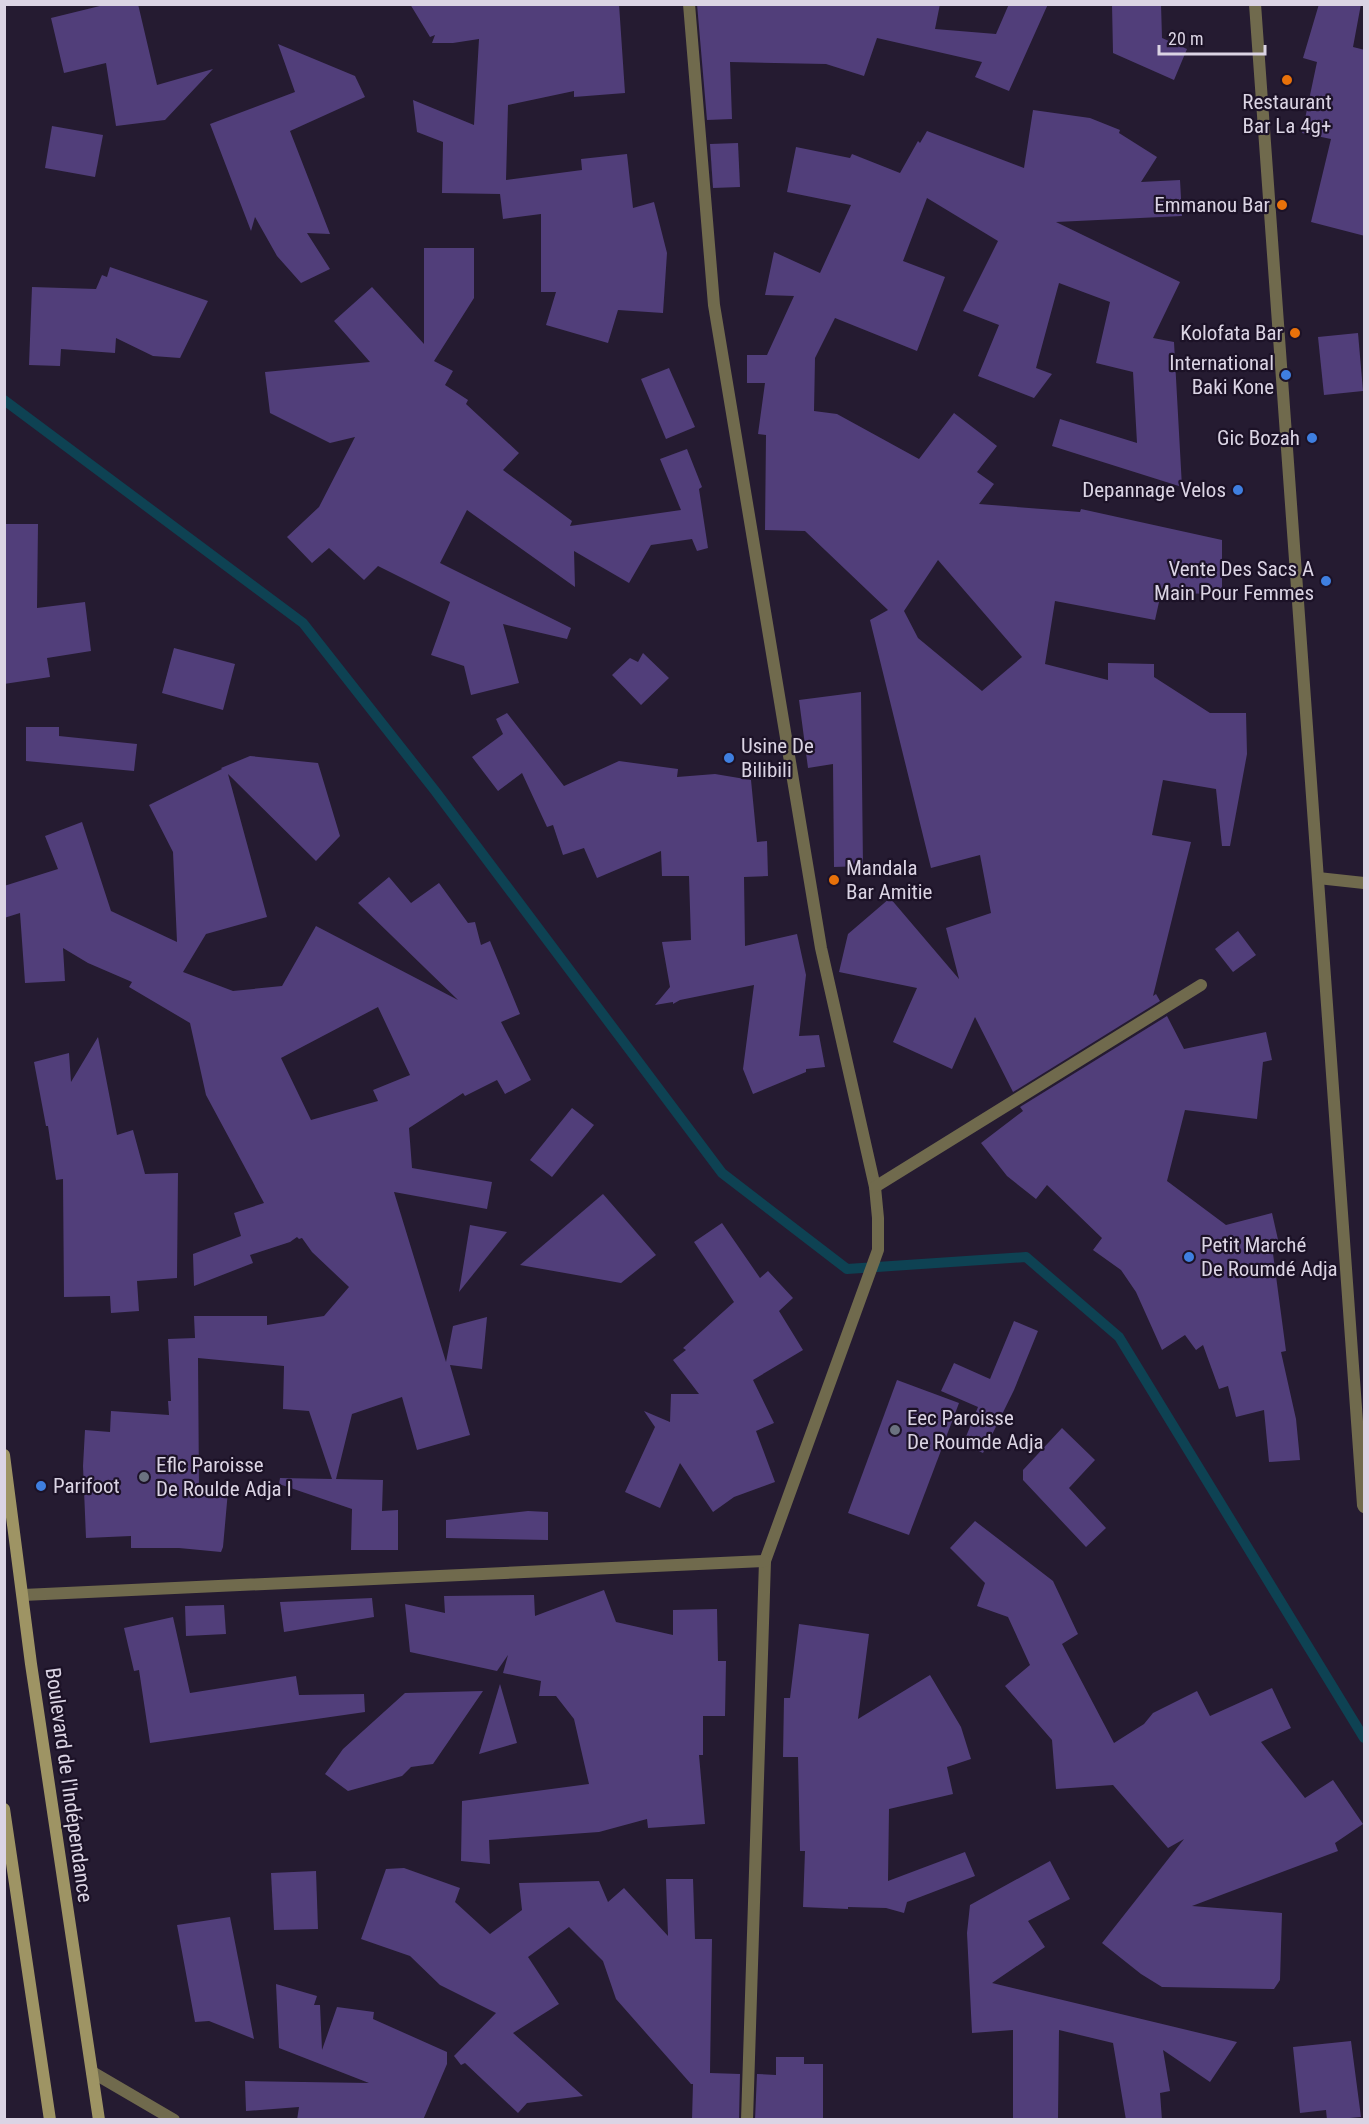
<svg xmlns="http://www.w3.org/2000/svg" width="1369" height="2124" font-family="'Roboto Condensed',sans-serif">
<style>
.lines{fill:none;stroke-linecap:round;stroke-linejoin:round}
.stream{stroke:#0e4253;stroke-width:10}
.building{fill:#513e7a;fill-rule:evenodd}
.street{stroke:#706a4d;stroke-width:12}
.secondary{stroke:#9e9464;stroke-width:12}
.food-dot{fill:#e8710a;stroke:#1c1227;stroke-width:2}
.shop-dot{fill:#3f7fe0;stroke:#1c1227;stroke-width:2}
.worship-dot{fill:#6b7280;stroke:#1c1227;stroke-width:2}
.labels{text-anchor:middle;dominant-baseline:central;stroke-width:4.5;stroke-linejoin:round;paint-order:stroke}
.poi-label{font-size:21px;fill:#dbd4e4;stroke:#1c1227;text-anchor:end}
.street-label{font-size:21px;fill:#dbd4e4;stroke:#1c1227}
</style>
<rect width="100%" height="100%" fill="#251b31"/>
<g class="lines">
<!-- stream -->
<polyline class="stream" points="4,400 303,623 436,792 722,1173 847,1269 1026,1257 1119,1337 1364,1738"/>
</g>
<!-- building -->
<g class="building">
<polygon points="108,4 138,4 157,85 213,69 165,120 116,126 106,63 64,73 51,18"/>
<polygon points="410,4 619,4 625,93 574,97 574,91 508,105 506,180 582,170 581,159 627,154 633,208 654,202 667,253 663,313 618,310 608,343 546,325 556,292 541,292 541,214 503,219 500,194 442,193 443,142 417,132 413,100 474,125 479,39 453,43 432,43 435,35 430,37"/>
<polygon points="697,4 940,4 935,29 996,34 1009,4 1048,4 1009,91 975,77 982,62 877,38 864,76 826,64 730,62 732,119 707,120"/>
<polygon points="1112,4 1161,4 1162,38 1187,49 1174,80 1113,53"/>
<polygon points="1319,4 1361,4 1353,47 1365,50 1365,236 1311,222 1331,139 1302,133 1317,62 1303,58"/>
<polygon points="278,44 355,76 365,97 290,131 330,234 307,233 330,269 301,283 277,256 255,217 251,231 210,124 295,92"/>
<path d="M 1033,110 L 1090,118 L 1120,130 L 1119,133 L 1157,157 L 1141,182 L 1180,180 L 1182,216 L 1056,222 L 1180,282 L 1153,338 L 1174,342 L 1182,487 L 1052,446 L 1060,419 L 1137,443 L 1133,372 L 1096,363 L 1110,302 L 1059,283 L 1036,368 L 1052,374 L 1034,398 L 978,376 L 999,325 L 963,311 L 998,241 L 927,198 L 903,261 L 945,277 L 917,351 L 835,318 L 815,358 L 814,411 L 837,414 L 919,459 L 954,413 L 997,446 L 977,472 L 994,484 L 979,504 L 1080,512 L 1081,509 L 1222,540 L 1222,594 L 1161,593 L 1155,620 L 1055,601 L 1045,664 L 1108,680 L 1108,663 L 1154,664 L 1154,677 L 1210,713 L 1246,713 L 1247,754 L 1230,846 L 1222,846 L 1216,789 L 1163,780 L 1152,835 L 1191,842 L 1153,996 L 1156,994 L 1160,1001 L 1013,1092 L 975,1017 L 952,1069 L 893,1042 L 917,988 L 839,972 L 848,934 L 890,898 L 959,979 L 946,928 L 991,913 L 980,855 L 931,868 L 870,620 L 888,610 L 805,531 L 765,530 L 766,435 L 758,434 L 765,383 L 747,383 L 747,355 L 767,355 L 794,296 L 765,295 L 774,252 L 820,273 L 851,205 L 787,192 L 796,147 L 850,158 L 852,154 L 900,173 L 918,141 L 920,143 L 927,131 L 1024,168 ZM 938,560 L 1022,657 L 982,691 L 918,638 L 904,611 Z"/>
<polygon points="52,126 103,135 95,177 45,168"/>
<polygon points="738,143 740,187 713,188 710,144"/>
<polygon points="424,248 474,248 474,298 434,361 453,371 445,385 468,400 466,404 519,453 503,470 572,521 570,526 681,510 660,459 687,449 702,487 699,489 708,548 697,551 692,539 651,545 629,583 574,551 575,587 467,510 440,563 571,628 567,639 503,624 519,683 471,695 464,666 431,655 450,602 378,566 364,580 329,548 312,563 287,537 319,507 355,437 330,443 270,413 265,372 370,362 334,321 372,287 424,344"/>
<polygon points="110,267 208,301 180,358 153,356 116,338 115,353 61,349 60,366 29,365 32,287 96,289 102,275 107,277"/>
<polygon points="1358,333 1363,391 1324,395 1318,337"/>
<polygon points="669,368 695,427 666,439 641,379"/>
<polygon points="4,524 38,524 37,608 85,602 91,651 47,658 50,677 4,684"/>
<polygon points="174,648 235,664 223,710 162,693"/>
<polygon points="643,653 669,678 641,705 612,675 630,658 638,662"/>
<polygon points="861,692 863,866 834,867 833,764 808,768 799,700"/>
<polygon points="507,713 564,786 619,761 678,769 677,777 715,774 751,780 757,842 767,841 768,876 744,877 745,946 797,934 806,975 799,1036 819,1035 825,1067 806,1069 806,1072 753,1094 743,1069 754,985 680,1000 673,1004 673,1002 655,1005 670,987 662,942 691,940 689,876 662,876 661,851 597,878 584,848 563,855 553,825 547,827 522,773 498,791 472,757 503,734 496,719"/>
<polygon points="26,727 59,727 59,736 137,744 134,771 26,761"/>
<path d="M 250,756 L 318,763 L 340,836 L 316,861 L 228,774 L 267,917 L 206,934 L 183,972 L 233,991 L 282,986 L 316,926 L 458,1000 L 358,903 L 389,877 L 411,903 L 439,883 L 468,923 L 475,922 L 481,945 L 490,941 L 520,1014 L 501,1022 L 531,1080 L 505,1094 L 497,1080 L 465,1096 L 463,1093 L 409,1128 L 412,1168 L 492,1182 L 487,1209 L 394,1192 L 446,1362 L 453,1326 L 487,1317 L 482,1369 L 450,1365 L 470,1435 L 417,1450 L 402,1397 L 352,1414 L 336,1479 L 383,1480 L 382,1511 L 398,1510 L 398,1550 L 351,1550 L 352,1509 L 279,1484 L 280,1478 L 332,1479 L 309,1411 L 283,1409 L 284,1366 L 198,1358 L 199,1489 L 228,1491 L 223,1547 L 221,1552 L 179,1548 L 131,1548 L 131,1536 L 86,1538 L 83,1466 L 85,1430 L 110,1432 L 111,1411 L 169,1415 L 168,1401 L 171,1401 L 168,1339 L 195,1338 L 194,1316 L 267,1316 L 267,1325 L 324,1316 L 349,1287 L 312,1252 L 302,1238 L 299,1239 L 297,1237 L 290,1242 L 250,1255 L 253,1263 L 194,1286 L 193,1254 L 241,1236 L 234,1213 L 264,1203 L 206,1095 L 190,1023 L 129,987 L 132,982 L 88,963 L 63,948 L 65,981 L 25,983 L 20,913 L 4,918 L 4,886 L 58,869 L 45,836 L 82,822 L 111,911 L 177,942 L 173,852 L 149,805 L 222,769 L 221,768 ZM 378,1007 L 410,1075 L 373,1090 L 378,1101 L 311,1120 L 281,1058 Z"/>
<polygon points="1238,931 1256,955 1233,972 1215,949"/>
<polygon points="1167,1016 1184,1049 1266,1032 1272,1060 1263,1062 1257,1119 1185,1110 1167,1181 1226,1225 1272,1213 1279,1244 1272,1246 1286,1351 1281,1352 1296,1419 1300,1460 1269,1462 1264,1410 1236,1417 1228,1386 1219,1389 1203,1345 1196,1350 1185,1335 1162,1350 1136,1292 1121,1270 1093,1250 1102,1238 1047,1185 1036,1199 1007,1176 981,1143 1023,1111 1020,1107"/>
<polygon points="98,1037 117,1135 133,1130 145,1174 178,1173 177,1278 137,1281 139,1311 111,1313 110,1296 64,1297 63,1179 56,1180 48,1126 46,1126 34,1062 69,1053 71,1082"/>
<polygon points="572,1108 594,1125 552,1177 530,1160"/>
<polygon points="603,1194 656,1255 621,1283 520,1265"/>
<polygon points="722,1223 760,1278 768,1271 793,1298 779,1311 803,1350 753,1380 774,1423 756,1431 775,1482 734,1497 713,1512 680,1463 660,1508 625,1492 655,1427 644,1411 670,1422 671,1394 699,1394 673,1360 686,1350 683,1348 734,1302 694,1242"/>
<polygon points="470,1225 507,1232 459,1292"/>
<polygon points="1014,1321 1038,1331 1014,1390 983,1453 963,1444 978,1407 941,1391 954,1363 990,1379"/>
<polygon points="897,1380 959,1403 909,1535 848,1513"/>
<polygon points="1062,1428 1095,1460 1069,1488 1106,1528 1086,1547 1023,1480 1023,1470"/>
<polygon points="528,1511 548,1512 548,1540 446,1538 446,1520"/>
<polygon points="975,1521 1053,1581 1078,1634 1062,1644 1114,1743 1144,1724 1153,1713 1197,1691 1210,1716 1272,1688 1291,1728 1261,1742 1305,1798 1333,1780 1363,1824 1335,1843 1338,1851 1192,1906 1282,1913 1280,1980 1274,1989 1162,1987 1141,1974 1102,1943 1184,1839 1168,1848 1113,1785 1056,1789 1052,1740 1005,1686 1030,1665 1008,1617 977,1606 985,1583 950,1548"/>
<polygon points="604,1590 616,1622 673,1635 673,1610 717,1609 718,1661 726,1661 725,1716 703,1716 703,1755 699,1755 705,1824 648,1828 647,1819 599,1832 489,1840 490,1864 461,1861 462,1801 589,1784 574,1719 556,1696 539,1696 541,1681 503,1673 508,1655 497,1671 410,1652 405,1604 445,1613 444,1596 534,1595 535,1616"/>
<polygon points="372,1598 374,1617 284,1632 280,1602"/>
<polygon points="224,1605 226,1634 186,1636 185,1606"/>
<polygon points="173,1617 190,1693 296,1676 299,1695 364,1694 365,1712 150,1743 139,1670 134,1671 124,1628"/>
<polygon points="799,1624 869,1634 858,1719 930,1675 961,1727 971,1759 947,1767 953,1794 889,1809 888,1881 965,1852 975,1876 907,1902 904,1913 886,1908 848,1907 848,1909 803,1907 805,1851 800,1851 798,1757 783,1757 784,1698 790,1698"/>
<polygon points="500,1684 517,1743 479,1754"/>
<polygon points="483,1691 433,1764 411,1767 402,1776 348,1791 325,1774 343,1749 405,1693"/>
<polygon points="1050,1861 1070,1899 1028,1921 1045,1947 992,1983 1237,2042 1210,2082 1163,2050 1170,2091 1160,2093 1162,2120 1126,2120 1113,2043 1059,2030 1058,2120 1013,2120 1013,2030 972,2033 967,1933 970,1905"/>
<polygon points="404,1868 460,1888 455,1902 490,1934 522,1910 519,1883 599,1881 608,1902 624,1888 668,1936 666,1879 693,1879 695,1939 712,1939 710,2073 740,2074 739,2120 692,2120 693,2084 691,2084 616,1999 603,1961 569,1927 528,1957 559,2004 513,2033 583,2096 527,2103 518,2113 465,2063 461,2065 454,2056 496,2013 440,1985 410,1956 361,1939 386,1869"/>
<polygon points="316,1871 318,1929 274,1930 271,1873"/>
<polygon points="230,1917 254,2039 209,2021 195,2022 177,1925"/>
<polygon points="276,1984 317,1996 314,2005 320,2005 322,2050 337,2007 374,2012 373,2019 447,2052 447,2064 423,2120 297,2120 299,2107 246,2111 245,2081 369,2083 279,2048"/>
<polygon points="1351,2041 1361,2117 1327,2120 1326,2110 1300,2113 1293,2047"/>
<polygon points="776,2057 804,2057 804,2064 823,2064 823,2120 755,2120 757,2074 776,2075"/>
</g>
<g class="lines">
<!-- street -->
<g class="street">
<polyline points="689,4 714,305 821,948 875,1187 878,1218 878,1250 765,1561 747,2120"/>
<polyline points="1255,4 1363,1505 1364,1507"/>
<polyline points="1318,878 1364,883"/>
<polyline points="875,1187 1201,985"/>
<polyline points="23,1595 765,1561"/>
<polyline points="92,2072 174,2120"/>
</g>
<!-- secondary -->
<g class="secondary">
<polyline points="4,1455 31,1664 99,2120"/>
<polyline points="4,1809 50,2120"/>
</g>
</g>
<!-- markers -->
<g class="food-dot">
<circle cx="1287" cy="80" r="6"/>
<circle cx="1282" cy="205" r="6"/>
<circle cx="1295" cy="333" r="6"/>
<circle cx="834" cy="880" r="6"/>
</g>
<g class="shop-dot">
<circle cx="1286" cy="375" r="6"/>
<circle cx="1312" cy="438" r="6"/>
<circle cx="1238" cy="490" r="6"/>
<circle cx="1326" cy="581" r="6"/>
<circle cx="729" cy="758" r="6"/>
<circle cx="1189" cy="1257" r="6"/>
<circle cx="41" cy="1486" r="6"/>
</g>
<g class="worship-dot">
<circle cx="895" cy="1430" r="6"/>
<circle cx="144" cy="1477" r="6"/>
</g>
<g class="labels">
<!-- poi labels -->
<g class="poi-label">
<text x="1287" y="102" text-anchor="middle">Restaurant<tspan x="1287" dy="24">Bar La 4g+</tspan></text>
<text x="1270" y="205">Emmanou Bar</text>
<text x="1283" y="333">Kolofata Bar</text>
<text x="1274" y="363">International<tspan x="1274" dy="24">Baki Kone</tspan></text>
<text x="1300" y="438">Gic Bozah</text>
<text x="1226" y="490">Depannage Velos</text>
<text x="1314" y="569">Vente Des Sacs A<tspan x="1314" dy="24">Main Pour Femmes</tspan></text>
<text x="741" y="746" text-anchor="start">Usine De<tspan x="741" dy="24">Bilibili</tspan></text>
<text x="846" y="868" text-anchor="start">Mandala<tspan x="846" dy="24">Bar Amitie</tspan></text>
<text x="1201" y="1245" text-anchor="start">Petit Marché<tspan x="1201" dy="24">De Roumdé Adja</tspan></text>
<text x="907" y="1418" text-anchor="start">Eec Paroisse<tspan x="907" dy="24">De Roumde Adja</tspan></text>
<text x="156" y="1465" text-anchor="start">Eflc Paroisse<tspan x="156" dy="24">De Roulde Adja I</tspan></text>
<text x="53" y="1486" text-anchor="start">Parifoot</text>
</g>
<!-- street labels -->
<g class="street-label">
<text transform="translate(69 1785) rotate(82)">Boulevard de l'Indépendance</text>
</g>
</g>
<!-- border -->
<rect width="1369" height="2124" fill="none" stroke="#dbd4e4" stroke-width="12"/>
<!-- scale -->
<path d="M1159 45v9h106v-9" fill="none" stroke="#dbd4e4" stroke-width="3"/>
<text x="1168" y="45" font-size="18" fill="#dbd4e4" stroke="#1c1227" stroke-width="4.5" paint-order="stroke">20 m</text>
</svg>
